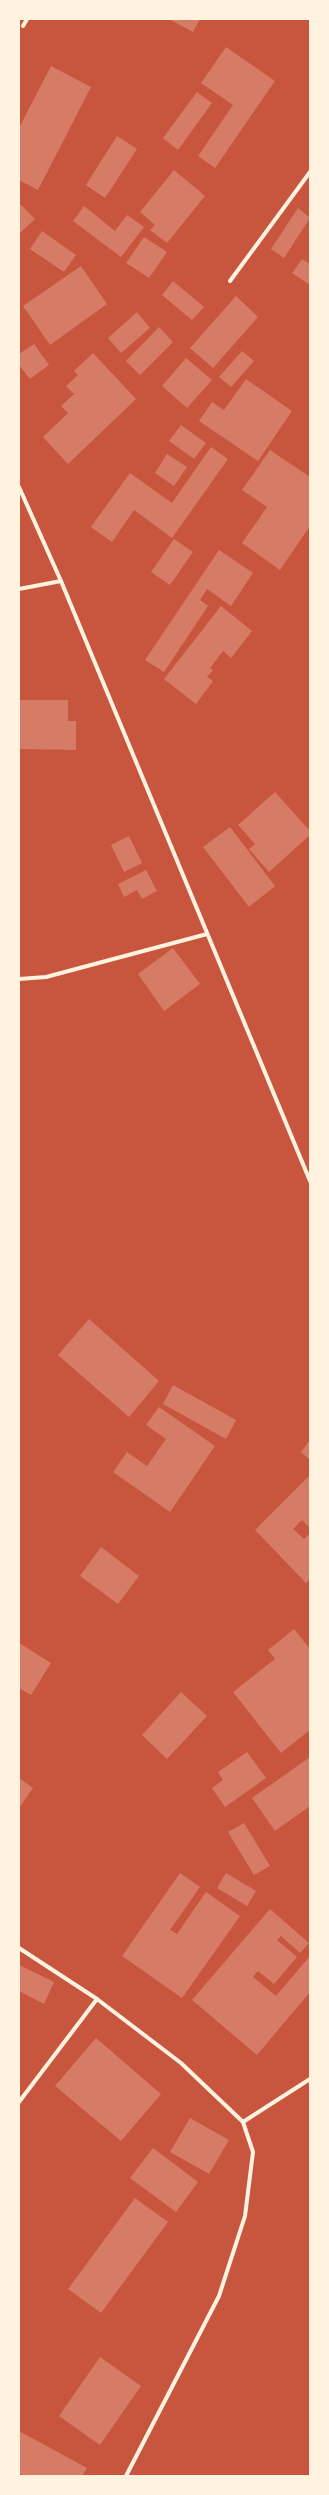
<svg xmlns="http://www.w3.org/2000/svg" width="329" height="2495" font-family="Montserrat,sans-serif">
<style>
.building{fill:#d67c66}
.lines{fill:none;stroke-linecap:round;stroke-linejoin:round}
.minor{stroke:#fff3e0;stroke-width:4}
</style>
<rect width="100%" height="100%" fill="#c8553d"/>
<!-- building -->
<g class="building">
<polygon points="169,19 200,19 193,32"/>
<polygon points="226,47 275,81 215,168 198,156 233,105 201,83"/>
<polygon points="51,66 91,87 38,190 19,180 19,128"/>
<polygon points="197,92 212,103 178,150 163,138"/>
<polygon points="117,136 137,149 105,198 86,185"/>
<polygon points="174,170 205,196 167,243 150,230 155,225 140,212"/>
<polygon points="19,203 35,219 19,234"/>
<polygon points="84,206 115,231 127,215 144,227 121,257 73,221"/>
<polygon points="298,208 310,218 284,258 271,249"/>
<polygon points="42,231 76,255 64,272 30,249"/>
<polygon points="144,237 167,252 149,278 126,263"/>
<polygon points="302,259 310,264 310,285 292,273"/>
<polygon points="81,266 107,304 50,345 23,306"/>
<polygon points="173,281 204,307 192,320 162,295"/>
<polygon points="236,296 258,317 213,368 190,348"/>
<polygon points="137,312 150,328 121,353 108,338"/>
<polygon points="159,327 173,342 140,375 126,361"/>
<polygon points="34,344 49,365 30,379 19,365 19,354"/>
<polygon points="242,351 254,361 231,387 219,377"/>
<polygon points="93,353 136,399 68,464 43,437 68,413 61,406 74,394 66,386 78,375 74,371"/>
<polygon points="186,358 212,380 187,408 162,386"/>
<polygon points="246,379 292,411 258,461 199,421 212,402 224,410"/>
<polygon points="181,425 206,443 194,459 169,441"/>
<polygon points="211,447 228,459 172,538 134,510 112,542 91,527 130,473 172,503"/>
<polygon points="270,450 310,477 310,526 280,570 242,543 267,507 242,490"/>
<polygon points="167,454 187,467 174,486 155,473"/>
<polygon points="174,539 193,552 170,585 151,572"/>
<polygon points="219,550 253,573 231,606 207,589 200,600 208,606 164,672 145,660"/>
<polygon points="221,606 252,631 231,658 223,651 210,668 213,670 207,677 213,681 196,704 164,679"/>
<polygon points="19,700 68,700 68,721 76,721 76,750 19,749"/>
<polygon points="275,792 310,831 310,835 269,872 249,849 255,844 238,825"/>
<polygon points="230,827 275,886 249,907 203,847"/>
<polygon points="129,836 142,863 124,872 111,845"/>
<polygon points="146,870 157,891 142,899 137,890 124,897 118,884"/>
<polygon points="173,948 200,984 164,1011 138,974"/>
<polygon points="89,1319 159,1381 129,1417 58,1355"/>
<polygon points="173,1385 236,1420 226,1439 163,1404"/>
<polygon points="159,1407 215,1446 170,1512 113,1472 127,1452 147,1466 166,1439 146,1425"/>
<polygon points="310,1440 310,1460 301,1452"/>
<polygon points="310,1475 310,1528 302,1520 293,1529 304,1539 310,1533 310,1579 306,1583 255,1530"/>
<polygon points="101,1547 139,1576 118,1604 80,1576"/>
<polygon points="294,1629 310,1649 310,1730 281,1753 233,1692 275,1659 268,1650"/>
<polygon points="19,1643 51,1663 31,1695 19,1688"/>
<polygon points="181,1692 207,1716 167,1759 142,1735"/>
<polygon points="247,1752 266,1778 225,1807 212,1788 223,1780 218,1772"/>
<polygon points="310,1757 310,1806 275,1831 252,1798"/>
<polygon points="19,1778 33,1788 19,1808"/>
<polygon points="244,1823 270,1866 254,1875 228,1832"/>
<polygon points="180,1873 200,1887 170,1930 177,1934 206,1892 240,1916 182,1998 122,1956"/>
<polygon points="226,1873 256,1891 247,1906 217,1888"/>
<polygon points="270,1909 309,1943 300,1953 281,1936 277,1940 297,1957 274,1984 258,1971 253,1977 276,1996 310,1956 310,1992 257,2055 192,2000"/>
<polygon points="19,1965 54,1982 44,2004 19,1991"/>
<polygon points="96,2038 161,2094 121,2141 55,2086"/>
<polygon points="190,2118 229,2140 209,2174 170,2152"/>
<polygon points="153,2148 198,2182 176,2212 130,2178"/>
<polygon points="135,2198 168,2222 101,2313 68,2289"/>
<polygon points="100,2357 141,2386 100,2445 59,2416"/>
<polygon points="19,2431 87,2468 82,2476 24,2476 19,2473"/>
</g>
<g class="lines">
<!-- minor -->
<g class="minor">
<polyline points="23,26 27,19"/>
<polyline points="230,281 310,172"/>
<polyline points="19,487 61,581 310,1181"/>
<polyline points="19,589 61,581"/>
<polyline points="19,979 46,977 207,934"/>
<polyline points="19,1948 97,1999 181,2063 243,2122 253,2152 245,2216 219,2296 126,2476"/>
<polyline points="19,2102 97,1999"/>
<polyline points="243,2122 310,2079"/>
</g>
</g>
<!-- border -->
<rect width="329" height="2495" fill="none" stroke="#fff3e0" stroke-width="40"/>
</svg>
